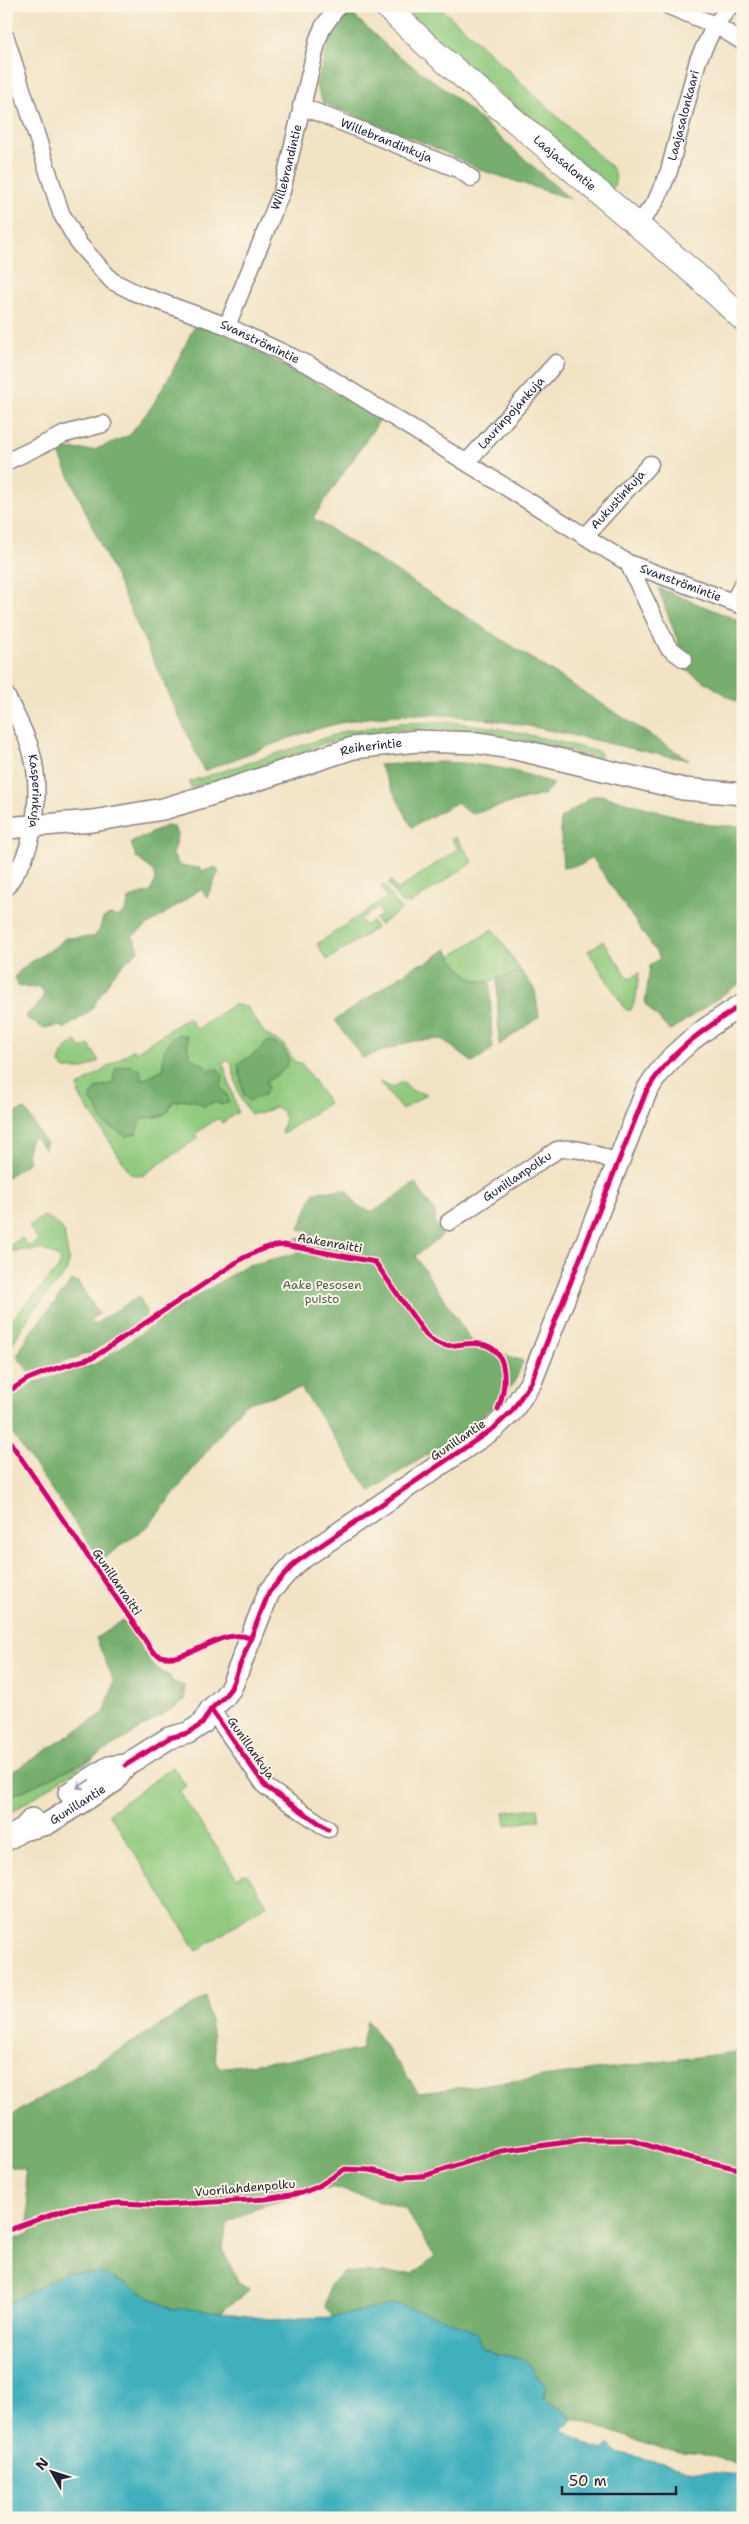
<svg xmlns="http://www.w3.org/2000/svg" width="749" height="2524" font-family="'Shantell Sans',sans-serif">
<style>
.green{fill:#90ca7e;stroke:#59765c;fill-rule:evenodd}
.forest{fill:#74ae6d;stroke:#4b6854}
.water{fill:#41b0bd;stroke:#32697c}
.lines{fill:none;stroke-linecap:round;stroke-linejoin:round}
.minor-casing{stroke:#8a8280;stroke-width:19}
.tertiary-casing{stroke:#8a8280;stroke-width:24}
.secondary-casing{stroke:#8a8280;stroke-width:26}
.minor{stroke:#fff;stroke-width:16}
.tertiary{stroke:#fff;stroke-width:21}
.secondary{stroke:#fff;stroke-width:24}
.cycleway-casing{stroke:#fcf5e5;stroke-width:8}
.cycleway{stroke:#d6006c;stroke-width:5}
.oneway{stroke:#9c9ca7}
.labels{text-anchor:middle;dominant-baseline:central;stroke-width:4;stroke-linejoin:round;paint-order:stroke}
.street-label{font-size:12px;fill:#22223b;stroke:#fcf5e5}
.park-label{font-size:12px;fill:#485d52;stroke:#fcf5e5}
</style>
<rect width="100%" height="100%" fill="#fcf5e5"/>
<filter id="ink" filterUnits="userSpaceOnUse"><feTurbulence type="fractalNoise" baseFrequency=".02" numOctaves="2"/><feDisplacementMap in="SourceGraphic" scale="10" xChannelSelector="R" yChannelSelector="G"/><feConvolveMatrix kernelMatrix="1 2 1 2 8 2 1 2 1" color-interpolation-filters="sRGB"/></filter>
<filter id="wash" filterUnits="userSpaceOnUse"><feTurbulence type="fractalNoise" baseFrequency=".0096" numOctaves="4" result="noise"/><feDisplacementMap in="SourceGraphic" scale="20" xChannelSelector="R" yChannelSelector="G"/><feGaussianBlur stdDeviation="1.12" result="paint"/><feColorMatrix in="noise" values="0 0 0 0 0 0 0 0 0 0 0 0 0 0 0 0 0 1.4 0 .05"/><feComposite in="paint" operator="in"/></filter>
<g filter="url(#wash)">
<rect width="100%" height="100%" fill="#f2e3c5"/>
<!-- green -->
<g class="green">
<path d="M 401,6 L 438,6 L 460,25 L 612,168 C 616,177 618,183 610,190 Z"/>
<path d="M 448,722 C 500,726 549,740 600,752 L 600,758 L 484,731 L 448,729 L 397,730 L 331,741 L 247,772 L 191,788 L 189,782 L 346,731 L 400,723 Z"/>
<polygon points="456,837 473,862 410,904 401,903 388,883 391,881 397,890 458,849 452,839"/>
<polygon points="384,885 401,910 379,925 375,919 382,915 378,908 360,919 365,926 372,922 376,928 327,960 317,944 387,897 381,887"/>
<path d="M 493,929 L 521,971 C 487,984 474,990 451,956 Z"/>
<polygon points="603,941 629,979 639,973 636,998 631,1010 626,1010 588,951"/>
<path d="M 233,1005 L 246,1006 L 265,1034 L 283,1044 L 295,1062 L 301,1063 L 329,1103 L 283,1134 L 281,1131 L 285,1119 L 282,1110 L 274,1107 L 263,1113 L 251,1114 C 236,1098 237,1079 230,1060 L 223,1063 L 238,1112 L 222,1123 L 218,1118 L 195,1134 L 198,1138 L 142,1176 L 131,1174 L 79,1095 L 78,1087 L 134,1049 L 136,1052 L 188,1017 L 197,1029 ZM 266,1042 L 281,1072 L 266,1082 L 264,1095 L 249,1101 L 244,1096 L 238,1064 L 259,1051 ZM 188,1055 L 194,1061 L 202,1063 L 227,1095 L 204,1106 C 194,1098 182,1099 171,1103 C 166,1119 157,1116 143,1119 L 137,1128 L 126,1136 L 103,1123 L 96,1105 L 96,1088 L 113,1083 L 142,1081 Z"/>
<path d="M 76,1041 L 82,1049 L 89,1045 L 99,1061 L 84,1069 L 65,1069 L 60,1064 C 59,1052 68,1047 76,1041 Z"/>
<polygon points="402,1081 413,1091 427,1094 402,1110 379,1082 393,1088"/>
<path d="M 44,1216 L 52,1220 L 64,1231 L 69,1262 L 66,1272 L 29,1316 L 11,1346 L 6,1339 L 6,1326 L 58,1269 L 61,1260 C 57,1257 49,1251 43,1250 C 38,1249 12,1251 6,1252 L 6,1248 L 22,1238 L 28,1247 L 39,1241 L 29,1226 Z"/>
<polygon points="100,1754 6,1816 6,1799"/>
<polygon points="173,1767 186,1786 179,1791 237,1878 246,1873 267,1904 197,1951 109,1813"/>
<polygon points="538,1808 540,1820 506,1825 504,1812"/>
</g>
<!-- forest -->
<g class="forest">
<polygon points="350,12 392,51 450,93 570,199 484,171 427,144 323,103 316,86 333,28"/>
<path d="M 198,319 L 381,418 L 313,518 L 689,760 C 584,742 482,704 374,717 C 315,724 260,750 204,771 L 57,449 L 94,450 L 130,435 L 152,406 L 172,372 Z"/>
<polygon points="658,588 743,622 743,706 677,664 680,647"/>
<path d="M 440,762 C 481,763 516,769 554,784 L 543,795 L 472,813 L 456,803 L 412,827 L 379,765 Z"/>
<polygon points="600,795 709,825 743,826 743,981 670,1031 645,1004 650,966 660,958 592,857 583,864 563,868 560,819 593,796"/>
<path d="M 166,826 L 174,827 L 177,835 L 173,855 L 180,866 L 199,868 L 203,871 L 216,867 L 219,871 L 207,897 L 201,889 L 132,936 L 138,946 L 138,951 L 116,971 L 90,1011 L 64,1029 L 61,1026 L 43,1028 L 26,1018 L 28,1013 L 38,1006 L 44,994 L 39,986 L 29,988 L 18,985 L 15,976 C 29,959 50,954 65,938 L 94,937 L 99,931 L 103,918 L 110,915 L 117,917 L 126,911 L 129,898 L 151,892 L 155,880 L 154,872 L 136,857 L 131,843 Z"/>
<path d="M 447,949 C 456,964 469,985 490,982 L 492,1049 L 473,1063 L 442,1039 L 413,1041 L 362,1058 L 335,1020 L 418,964 L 426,963 Z"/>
<polygon points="521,971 535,990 539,1017 499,1045 497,979"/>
<path d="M 178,1034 L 187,1036 C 189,1068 192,1052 208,1070 L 218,1069 L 223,1075 L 221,1088 L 227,1095 L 229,1102 L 222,1105 L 214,1102 L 204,1106 C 194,1098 182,1098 172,1103 C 166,1119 157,1116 143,1119 L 137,1128 L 136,1134 L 126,1136 L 103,1123 L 96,1105 L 90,1101 C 92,1088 101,1086 113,1083 L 115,1069 C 125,1064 131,1064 140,1070 L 142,1080 L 164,1069 C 160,1055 166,1042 178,1034 Z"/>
<path d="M 266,1042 C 279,1042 287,1050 289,1062 L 281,1072 L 266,1082 L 268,1088 L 264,1095 L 249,1101 L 244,1096 L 238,1064 L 259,1051 Z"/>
<path d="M 25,1109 L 46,1144 L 45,1149 L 33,1136 C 27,1145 26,1152 29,1162 L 6,1178 L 6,1133 L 12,1114 Z"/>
<path d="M 415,1183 L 436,1214 L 435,1223 L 443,1235 L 415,1256 L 473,1343 L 523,1361 C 520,1368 518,1376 514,1382 C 485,1425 413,1462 370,1491 L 301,1388 L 244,1404 L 149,1525 L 101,1560 L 6,1425 L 6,1403 L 33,1383 L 98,1363 L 175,1310 L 245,1266 L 297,1253 L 296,1238 L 312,1236 L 309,1231 L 299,1229 L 314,1192 L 347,1190 L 357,1206 L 373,1212 Z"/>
<polygon points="72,1281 78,1282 99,1314 90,1320 93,1325 139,1296 146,1312 145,1317 90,1353 29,1372 17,1356 30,1333"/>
<polygon points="123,1620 151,1664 170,1677 173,1682 184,1686 185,1701 100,1754 6,1799 6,1776 104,1713 114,1682 96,1638"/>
<polygon points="206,1997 218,2068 361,2050 367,2020 419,2093 743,2051 743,2466 702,2453 663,2449 572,2418 567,2412 544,2400 547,2385 535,2375 531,2366 522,2358 497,2355 395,2304 333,2317 325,2307 330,2285 343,2272 413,2274 435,2257 405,2208 332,2187 256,2208 228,2223 222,2249 239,2283 250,2290 220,2312 173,2310 128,2285 102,2274 66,2272 6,2305 6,2243 30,2233 25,2169 6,2166 6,2119"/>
</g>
<!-- water -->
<polygon class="water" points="66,2272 102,2274 128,2285 173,2310 198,2309 269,2319 333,2317 395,2304 447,2319 477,2333 481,2347 497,2355 522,2358 531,2366 535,2375 547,2385 544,2400 567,2412 572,2418 570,2424 562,2428 563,2431 591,2446 603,2450 609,2444 617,2452 694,2471 743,2475 743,2518 6,2518 6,2305"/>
</g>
<g filter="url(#ink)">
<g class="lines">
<!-- minor casing -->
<g class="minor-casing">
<g id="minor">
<polyline points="669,6 715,25 743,42"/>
<path id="s1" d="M 6,38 L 61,213 L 79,244 L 112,281 L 136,293 L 227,326 L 311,366 L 628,563 L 743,606"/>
<path id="s2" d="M 301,106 L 460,170 L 471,178"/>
<path id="s3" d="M 638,225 L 656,201 L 669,171 L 698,60 L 715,25 L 730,6"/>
<path id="s4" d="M 227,326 L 282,191 L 318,39 L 323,27 L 338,6"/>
<polyline points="6,462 65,434 103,424"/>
<path id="s5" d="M 467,462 L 556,363"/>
<path id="s6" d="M 585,536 L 650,464"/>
<polyline points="628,563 668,647 684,659"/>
<polyline points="733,602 743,584"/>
<path id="s7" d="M 6,695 C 14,711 23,728 29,744 C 41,778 38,826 24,858 C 19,869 12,878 6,888"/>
<path id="s8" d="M 449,1222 L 557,1150 C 577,1145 600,1156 619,1163"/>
<polyline points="211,1709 266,1787 328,1829"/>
</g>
</g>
<!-- tertiary casing -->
<g class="tertiary-casing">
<g id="tertiary">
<path id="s9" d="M 6,828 L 93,821 L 163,809 L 236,787 L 353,748 L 417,741 L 478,743 L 516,749 L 683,789 L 743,794"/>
<polyline points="69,1793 109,1767 126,1765"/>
<path id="s10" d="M 22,1830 L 47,1824 L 115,1781 L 126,1765 L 169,1738 L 188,1733 L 202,1724 L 211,1709 L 224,1697 L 231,1688 L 269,1592 L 295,1563 L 494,1428 L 512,1411 L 531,1382 L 646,1092 C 669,1052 704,1029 743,1004"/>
<polyline points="6,1840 22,1830 32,1819"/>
</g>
</g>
<!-- secondary casing -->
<g class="secondary-casing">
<g id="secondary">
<path id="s11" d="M 386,6 L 432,50 L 696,275 L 743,319"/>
</g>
</g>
<!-- minor -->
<use href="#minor" class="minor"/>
<!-- tertiary -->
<use href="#tertiary" class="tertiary"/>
<!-- secondary -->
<use href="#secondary" class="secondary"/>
<!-- cycleway casing -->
<g class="cycleway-casing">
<g id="cycleway">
<path d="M 6,1393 L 28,1379 L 48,1371 L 94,1357 L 243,1258 L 267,1247 L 284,1245 L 375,1262 L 426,1335 C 448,1355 458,1340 481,1344 C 511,1349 506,1388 498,1409"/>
<path d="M 6,1436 L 153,1652 C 181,1673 217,1625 250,1638"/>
<polyline points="211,1709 266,1787 328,1829"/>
<path d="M 126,1765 L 169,1738 L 188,1733 L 202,1724 L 211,1709 L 224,1697 L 231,1688 L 269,1592 L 295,1563 L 494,1428 L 512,1411 L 531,1382 L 646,1092 C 669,1052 704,1029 743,1004"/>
<polyline points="6,2231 70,2208 119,2203 164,2205 266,2199 302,2193 317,2187 345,2169 370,2170 401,2177 424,2176 501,2151 583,2140 631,2140 675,2154 743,2170"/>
</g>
</g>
<!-- cycleway -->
<use href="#cycleway" class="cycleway"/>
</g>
<!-- one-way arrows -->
<defs><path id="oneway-shaft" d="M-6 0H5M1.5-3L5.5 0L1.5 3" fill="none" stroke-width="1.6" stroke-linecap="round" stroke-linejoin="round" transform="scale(1.25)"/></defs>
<use class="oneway" href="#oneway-shaft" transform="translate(83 1784) rotate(147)"/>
</g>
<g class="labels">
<!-- street labels -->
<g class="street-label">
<text stroke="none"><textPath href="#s3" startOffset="120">Laajasalonkaari</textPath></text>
<text stroke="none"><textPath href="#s2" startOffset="92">Willebrandinkuja</textPath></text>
<text stroke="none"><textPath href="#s11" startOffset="238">Laajasalontie</textPath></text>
<text stroke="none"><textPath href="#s4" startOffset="170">Willebrandintie</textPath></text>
<text stroke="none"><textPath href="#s1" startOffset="429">Svanströmintie</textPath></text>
<text stroke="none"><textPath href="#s5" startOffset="66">Laurinpojankuja</textPath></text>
<text stroke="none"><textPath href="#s6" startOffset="49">Aukustinkuja</textPath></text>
<text stroke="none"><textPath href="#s1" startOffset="915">Svanströmintie</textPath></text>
<text stroke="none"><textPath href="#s9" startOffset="376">Reiherintie</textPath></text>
<text stroke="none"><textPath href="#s7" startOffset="102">Kasperinkuja</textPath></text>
<text stroke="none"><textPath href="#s8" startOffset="82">Gunillanpolku</textPath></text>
<text transform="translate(330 1243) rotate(10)">Aakenraitti</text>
<text transform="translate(458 1440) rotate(-34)">Gunillantie</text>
<text transform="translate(117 1582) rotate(56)">Gunillanraitti</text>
<text transform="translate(251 1748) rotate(55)">Gunillankuja</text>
<text stroke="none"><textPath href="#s10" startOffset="62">Gunillantie</textPath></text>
<text transform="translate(245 2188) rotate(-5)">Vuorilahdenpolku</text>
</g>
<!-- park labels -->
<g class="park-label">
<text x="322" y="1285">Aake Pesosen<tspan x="322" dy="14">puisto</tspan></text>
</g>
</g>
<!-- margin -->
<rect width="749" height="2524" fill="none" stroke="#fcf5e5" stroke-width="25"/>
<!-- north arrow -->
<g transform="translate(52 2472) rotate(309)" stroke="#fcf5e5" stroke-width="4" paint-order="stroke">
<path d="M0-4L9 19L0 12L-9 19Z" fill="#22223b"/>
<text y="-8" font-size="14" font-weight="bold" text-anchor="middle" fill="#22223b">N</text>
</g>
<!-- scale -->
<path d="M562 2486v8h114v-8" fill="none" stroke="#22223b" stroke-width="2.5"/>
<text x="569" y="2486" font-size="15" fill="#22223b" stroke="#fcf5e5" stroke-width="4" paint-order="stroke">50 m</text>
</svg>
